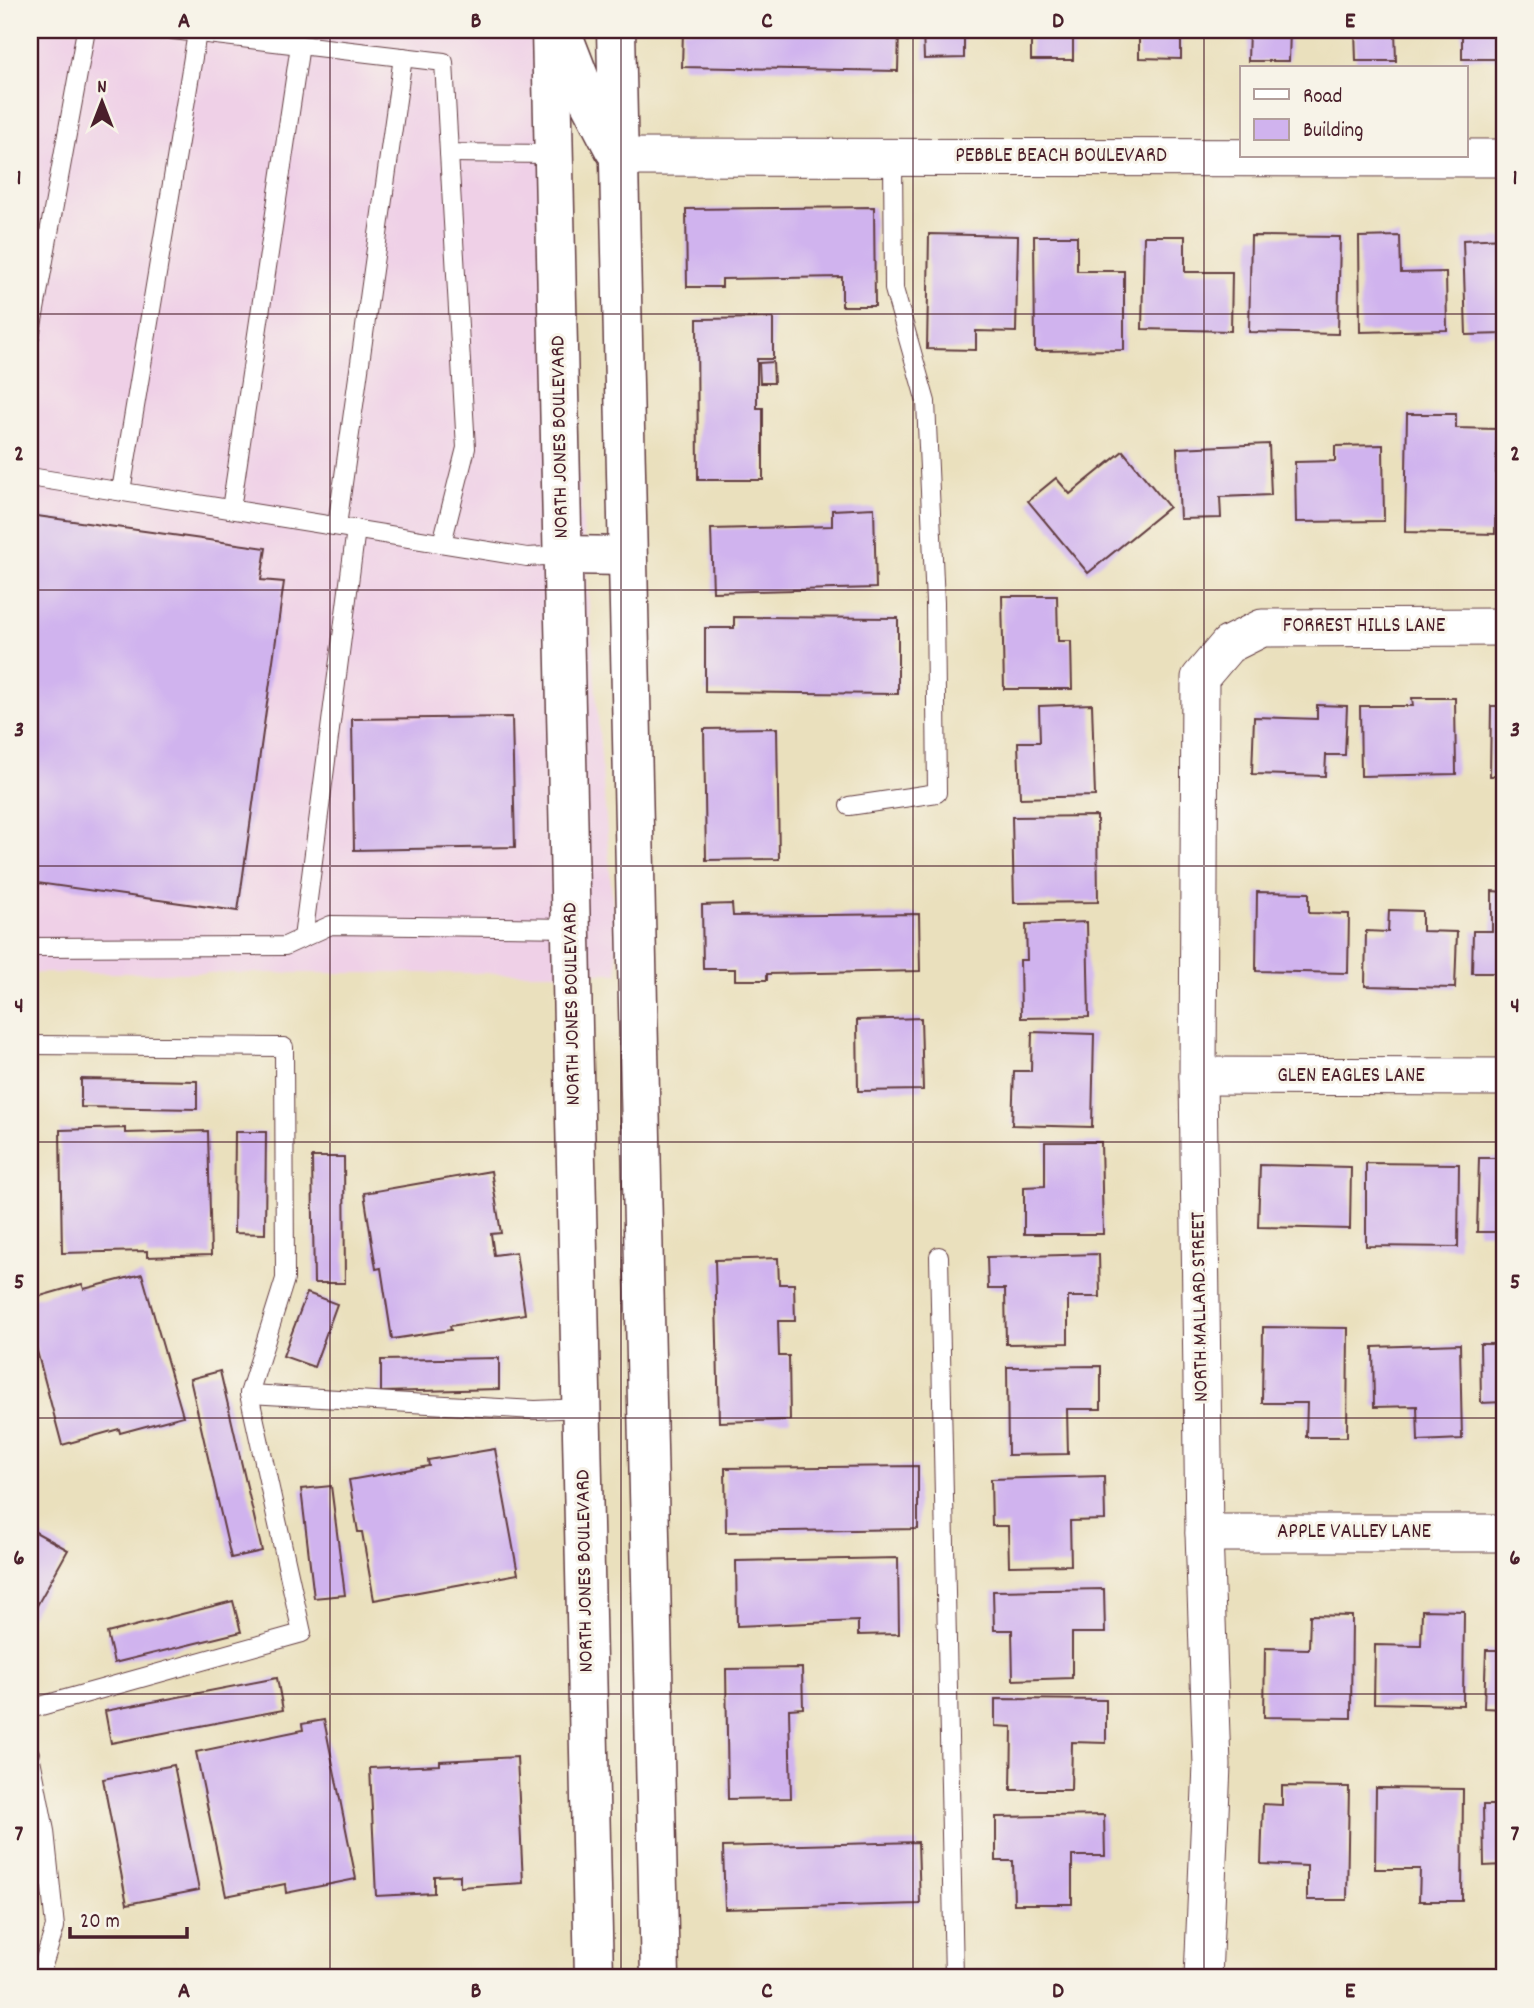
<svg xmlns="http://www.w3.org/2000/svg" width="1534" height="2008" font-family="Dekko,sans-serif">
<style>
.built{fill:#efd0e7}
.building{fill:#d0b3ee}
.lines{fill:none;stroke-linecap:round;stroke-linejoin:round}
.lane-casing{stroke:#623c41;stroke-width:20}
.street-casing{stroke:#623c41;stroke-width:39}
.primary-casing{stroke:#623c41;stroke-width:41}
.lane{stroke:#fff;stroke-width:18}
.street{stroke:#fff;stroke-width:37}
.primary{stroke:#fff;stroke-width:38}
.grid{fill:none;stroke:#4a1f2b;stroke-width:2;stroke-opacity:0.55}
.labels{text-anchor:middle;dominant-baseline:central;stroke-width:6;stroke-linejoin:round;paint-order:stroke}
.street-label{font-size:21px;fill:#4a1f2b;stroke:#f7f3e8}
.neatline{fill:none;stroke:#4a1f2b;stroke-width:2.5}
.grid-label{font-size:23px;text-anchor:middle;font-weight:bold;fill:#4a1f2b}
</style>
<rect width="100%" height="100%" fill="#f7f3e8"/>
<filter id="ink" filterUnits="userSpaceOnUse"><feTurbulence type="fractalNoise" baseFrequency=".0143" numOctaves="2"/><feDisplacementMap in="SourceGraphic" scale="14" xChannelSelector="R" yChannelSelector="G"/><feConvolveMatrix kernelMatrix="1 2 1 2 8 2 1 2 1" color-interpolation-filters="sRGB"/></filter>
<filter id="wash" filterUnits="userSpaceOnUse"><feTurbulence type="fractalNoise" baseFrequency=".00686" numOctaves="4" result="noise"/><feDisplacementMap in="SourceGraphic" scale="28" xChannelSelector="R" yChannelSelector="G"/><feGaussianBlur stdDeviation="1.57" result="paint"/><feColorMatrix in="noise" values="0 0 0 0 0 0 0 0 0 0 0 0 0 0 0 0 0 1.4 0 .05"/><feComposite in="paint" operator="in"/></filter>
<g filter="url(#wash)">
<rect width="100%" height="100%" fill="#eae0bd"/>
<!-- built -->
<polygon class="built" points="30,30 544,30 618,973 30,973"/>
<g id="blocks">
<!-- building -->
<g class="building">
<polygon points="683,30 899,30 898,71 682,67"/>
<polygon points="923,30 964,30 964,58 924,59"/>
<rect x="1031" y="30" width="42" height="30"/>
<polygon points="1139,30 1181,30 1181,59 1139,58"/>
<polygon points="1249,30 1290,30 1289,61 1248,61"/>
<polygon points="1355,30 1395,30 1396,61 1356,61"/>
<rect x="1462" y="30" width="39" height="29"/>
<polygon points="874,207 875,306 842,306 842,277 722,279 722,287 687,287 686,209"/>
<polygon points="929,234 1018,236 1016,332 976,331 976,350 927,349"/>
<polygon points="1034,236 1077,236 1077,271 1124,271 1124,350 1035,351"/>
<polygon points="1144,236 1185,236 1185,272 1232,272 1231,331 1142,329"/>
<polygon points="1251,236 1340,237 1338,334 1249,332"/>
<polygon points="1400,236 1401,273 1446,272 1447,330 1360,332 1359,237"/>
<polygon points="1504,238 1504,334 1466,335 1463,240"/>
<polygon points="773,318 773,359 757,359 757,408 763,408 763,480 698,480 697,319"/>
<polygon points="773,362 774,383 760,383 759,363"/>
<polygon points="1407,414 1456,414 1456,428 1497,429 1495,534 1405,532"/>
<polygon points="1269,444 1271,495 1220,497 1221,518 1180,519 1177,448"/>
<polygon points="1383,445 1384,521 1296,522 1295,462 1335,461 1335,446"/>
<polygon points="1123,451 1169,507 1088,573 1028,501 1056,478 1070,494"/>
<polygon points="874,508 876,588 713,592 711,529 832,526 832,510"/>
<polygon points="30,515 266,548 261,580 284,582 238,911 30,882"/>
<polygon points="1002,596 1057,596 1058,641 1071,641 1072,689 1004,689"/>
<polygon points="734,617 898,618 898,694 705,692 705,628 734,628"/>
<polygon points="1412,698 1455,698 1456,774 1361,776 1360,706 1413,706"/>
<polygon points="1092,704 1095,796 1020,798 1018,742 1040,742 1039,706"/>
<polygon points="1317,705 1347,706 1345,755 1326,755 1325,776 1252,774 1254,717 1317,719"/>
<polygon points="1491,706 1504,706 1504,776 1490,776"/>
<polygon points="512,717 515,847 354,850 352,719"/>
<polygon points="777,728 779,859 706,860 704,729"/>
<polygon points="1097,816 1098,902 1014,903 1012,817"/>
<polygon points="1492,891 1504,892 1504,973 1472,973 1473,931 1492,931"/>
<polygon points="1257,892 1309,893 1309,913 1349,914 1348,973 1256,971"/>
<polygon points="732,904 733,916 919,914 920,971 767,974 767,980 735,980 735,969 703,969 702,905"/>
<polygon points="1389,910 1422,911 1422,931 1457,932 1455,988 1365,986 1366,931 1388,932"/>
<polygon points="1087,922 1089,1017 1021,1018 1020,960 1027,960 1026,924"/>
<polygon points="921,1018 923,1090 858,1091 857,1020"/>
<polygon points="1032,1032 1094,1034 1092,1127 1012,1125 1014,1071 1031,1071"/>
<polygon points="81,1079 197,1081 197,1109 81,1107"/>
<polygon points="125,1128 125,1133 208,1131 211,1255 147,1257 147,1251 62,1253 60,1130"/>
<polygon points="235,1132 266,1132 265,1234 234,1233"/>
<polygon points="1045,1142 1101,1142 1103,1234 1024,1234 1024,1187 1045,1186"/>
<polygon points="312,1157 344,1157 345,1283 314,1283"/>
<polygon points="1479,1158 1504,1158 1504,1232 1477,1232"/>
<polygon points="1366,1163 1459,1164 1458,1247 1366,1246"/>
<polygon points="1260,1165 1351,1167 1350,1229 1258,1227"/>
<polygon points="491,1171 501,1233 491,1234 494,1255 516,1252 525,1314 450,1326 451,1330 392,1339 381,1268 376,1269 364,1193"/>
<polygon points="1099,1254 1100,1297 1068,1297 1068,1343 1006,1344 1005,1289 988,1289 987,1257"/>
<polygon points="778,1258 779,1284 794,1284 795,1321 778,1321 779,1356 789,1356 790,1420 719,1422 715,1260"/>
<polygon points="142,1274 183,1416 120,1433 119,1429 62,1445 30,1325 30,1299 82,1284 84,1289"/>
<polygon points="307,1293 337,1304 314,1367 283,1356"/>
<polygon points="1263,1327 1348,1328 1347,1437 1306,1437 1307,1403 1262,1403"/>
<polygon points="1460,1344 1462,1439 1418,1441 1417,1406 1374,1407 1373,1347"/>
<polygon points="1480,1344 1504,1344 1504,1402 1481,1403"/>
<polygon points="499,1358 499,1389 381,1392 381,1360"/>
<polygon points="1101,1366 1101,1409 1067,1409 1068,1454 1008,1455 1007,1367"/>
<polygon points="220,1371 262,1551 231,1558 190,1379"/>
<polygon points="495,1449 518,1574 374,1600 362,1532 358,1532 349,1480 429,1466 428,1460"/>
<polygon points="918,1466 918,1529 726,1532 725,1468"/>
<polygon points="1104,1476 1105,1520 1070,1521 1071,1565 1009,1566 1008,1526 992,1526 991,1479"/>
<polygon points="331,1486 345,1595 314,1598 301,1489"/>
<polygon points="30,1529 68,1550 30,1618"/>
<polygon points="898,1558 899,1634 858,1635 858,1621 737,1626 736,1561"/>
<polygon points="1104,1589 1105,1633 1072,1633 1072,1678 1013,1680 1012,1630 994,1630 993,1591"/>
<polygon points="233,1601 241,1632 114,1663 107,1633"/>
<polygon points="1422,1610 1464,1611 1463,1705 1374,1703 1375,1645 1421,1646"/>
<polygon points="1310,1615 1352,1616 1351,1718 1264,1717 1265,1648 1309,1649"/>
<polygon points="1486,1650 1504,1650 1504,1709 1484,1708"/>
<polygon points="802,1668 803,1708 789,1709 791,1798 728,1799 726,1669"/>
<polygon points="277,1678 283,1710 111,1743 105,1711"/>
<polygon points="995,1699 1106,1700 1106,1743 1072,1742 1071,1790 1011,1790 1012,1727 995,1726"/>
<polygon points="324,1720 356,1879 286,1893 285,1884 226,1896 196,1752 303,1730 302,1724"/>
<polygon points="517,1757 523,1883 460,1887 460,1875 434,1876 434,1893 376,1896 370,1768 440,1765 440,1761"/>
<polygon points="174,1765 199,1890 127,1904 103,1779"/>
<polygon points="1282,1786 1349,1787 1347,1900 1307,1900 1307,1866 1261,1864 1263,1804 1282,1805"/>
<polygon points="1376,1788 1463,1789 1462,1901 1419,1901 1420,1869 1375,1869"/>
<polygon points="1483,1805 1504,1805 1504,1865 1484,1866"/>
<polygon points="1104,1815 1105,1856 1072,1856 1072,1904 1014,1904 1013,1861 996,1861 996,1817"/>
<polygon points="918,1842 920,1904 725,1909 723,1847"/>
</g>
</g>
</g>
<g filter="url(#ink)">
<use href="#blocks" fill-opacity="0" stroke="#623c41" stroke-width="2"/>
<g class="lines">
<!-- lane casing -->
<g class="lane-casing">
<g id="lane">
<polyline points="173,30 444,62 449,153 554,154"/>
<polyline points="30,337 86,30"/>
<polyline points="30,477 527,557 563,555"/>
<polyline points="121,491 197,33"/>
<polyline points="231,509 300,45"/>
<polyline points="337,526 403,57"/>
<polyline points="442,543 466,448 449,153"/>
<polyline points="849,806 937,793 935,603 926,402 894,289 893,157"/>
<polyline points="303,938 356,529"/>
<polyline points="30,947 285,946 331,925 571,928"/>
<polyline points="30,1045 284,1047 285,1279 249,1394 302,1633 30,1709"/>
<polyline points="939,1256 954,1978"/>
<polyline points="249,1394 535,1410 582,1408"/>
<polyline points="30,1754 45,1831 55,1927 39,1978"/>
</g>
</g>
<!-- street casing -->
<g class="street-casing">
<g id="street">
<polyline points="618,157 1504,158"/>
<polyline points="1198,1076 1504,1077"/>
<polyline points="1204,1533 1504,1533"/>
<polyline points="1203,1978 1212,1765 1204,1533 1198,1076 1200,678 1228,645 1262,628 1504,627"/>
</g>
</g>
<!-- primary casing -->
<g class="primary-casing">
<g id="primary">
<polyline points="551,30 594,1978"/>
<polyline points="561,30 587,97 614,149"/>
<polyline points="616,30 660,1978"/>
<polyline points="563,555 627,556"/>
</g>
</g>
<!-- lane -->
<use href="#lane" class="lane"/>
<!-- street -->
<use href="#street" class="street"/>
<!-- primary -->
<use href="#primary" class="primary"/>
</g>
</g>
<!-- grid -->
<path class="grid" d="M 330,30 L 330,1978M 621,30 L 621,1978M 913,30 L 913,1978M 1204,30 L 1204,1978M 30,314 L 1504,314M 30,590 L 1504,590M 30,866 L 1504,866M 30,1142 L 1504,1142M 30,1418 L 1504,1418M 30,1694 L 1504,1694"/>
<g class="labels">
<!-- street labels -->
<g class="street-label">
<text x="1061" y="157">PEBBLE BEACH BOULEVARD</text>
<text transform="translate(561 437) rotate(-91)">NORTH JONES BOULEVARD</text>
<text x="1364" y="627">FORREST HILLS LANE</text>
<text transform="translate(573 1004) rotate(-91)">NORTH JONES BOULEVARD</text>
<text x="1351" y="1077">GLEN EAGLES LANE</text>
<text transform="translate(1201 1307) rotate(-91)">NORTH MALLARD STREET</text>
<text x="1354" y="1533">APPLE VALLEY LANE</text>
<text transform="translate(586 1571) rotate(-91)">NORTH JONES BOULEVARD</text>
</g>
</g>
<!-- margin -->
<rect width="1534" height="2008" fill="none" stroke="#f7f3e8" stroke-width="77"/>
<!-- legend -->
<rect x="1240" y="66" width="228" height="91" fill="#f7f3e8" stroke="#b29e9c" stroke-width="2"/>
<rect x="1254" y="89" width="35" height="10" fill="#ffffff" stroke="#b29e9c" stroke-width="2"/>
<text x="1303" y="102" font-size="21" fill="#4a1f2b">Road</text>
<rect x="1254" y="119" width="35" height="21" fill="#d0b3ee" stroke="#b29e9c" stroke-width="2"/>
<text x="1303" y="136" font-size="21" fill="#4a1f2b">Building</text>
<!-- north arrow -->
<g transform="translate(102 102)" stroke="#f7f3e8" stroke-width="5" paint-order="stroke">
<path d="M0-5L12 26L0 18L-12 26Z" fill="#4a1f2b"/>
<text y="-10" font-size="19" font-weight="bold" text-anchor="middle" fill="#4a1f2b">N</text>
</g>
<!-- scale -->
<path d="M70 1927v10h117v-10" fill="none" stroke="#4a1f2b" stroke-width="3.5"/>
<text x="80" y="1927" font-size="21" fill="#4a1f2b" stroke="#f7f3e8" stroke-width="5" paint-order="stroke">20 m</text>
<rect x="38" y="38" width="1458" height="1931" class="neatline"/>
<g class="grid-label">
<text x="184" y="27">A</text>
<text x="476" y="27">B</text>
<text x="767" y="27">C</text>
<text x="1058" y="27">D</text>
<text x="1350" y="27">E</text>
<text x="19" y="184">1</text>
<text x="1515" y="184">1</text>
<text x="19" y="460">2</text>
<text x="1515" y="460">2</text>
<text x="19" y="736">3</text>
<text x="1515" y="736">3</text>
<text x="19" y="1012">4</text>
<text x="1515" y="1012">4</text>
<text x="19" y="1288">5</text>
<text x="1515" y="1288">5</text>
<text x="19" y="1564">6</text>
<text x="1515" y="1564">6</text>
<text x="19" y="1840">7</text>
<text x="1515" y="1840">7</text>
<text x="184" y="1997">A</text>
<text x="476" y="1997">B</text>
<text x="767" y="1997">C</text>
<text x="1058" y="1997">D</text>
<text x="1350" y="1997">E</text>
</g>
</svg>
